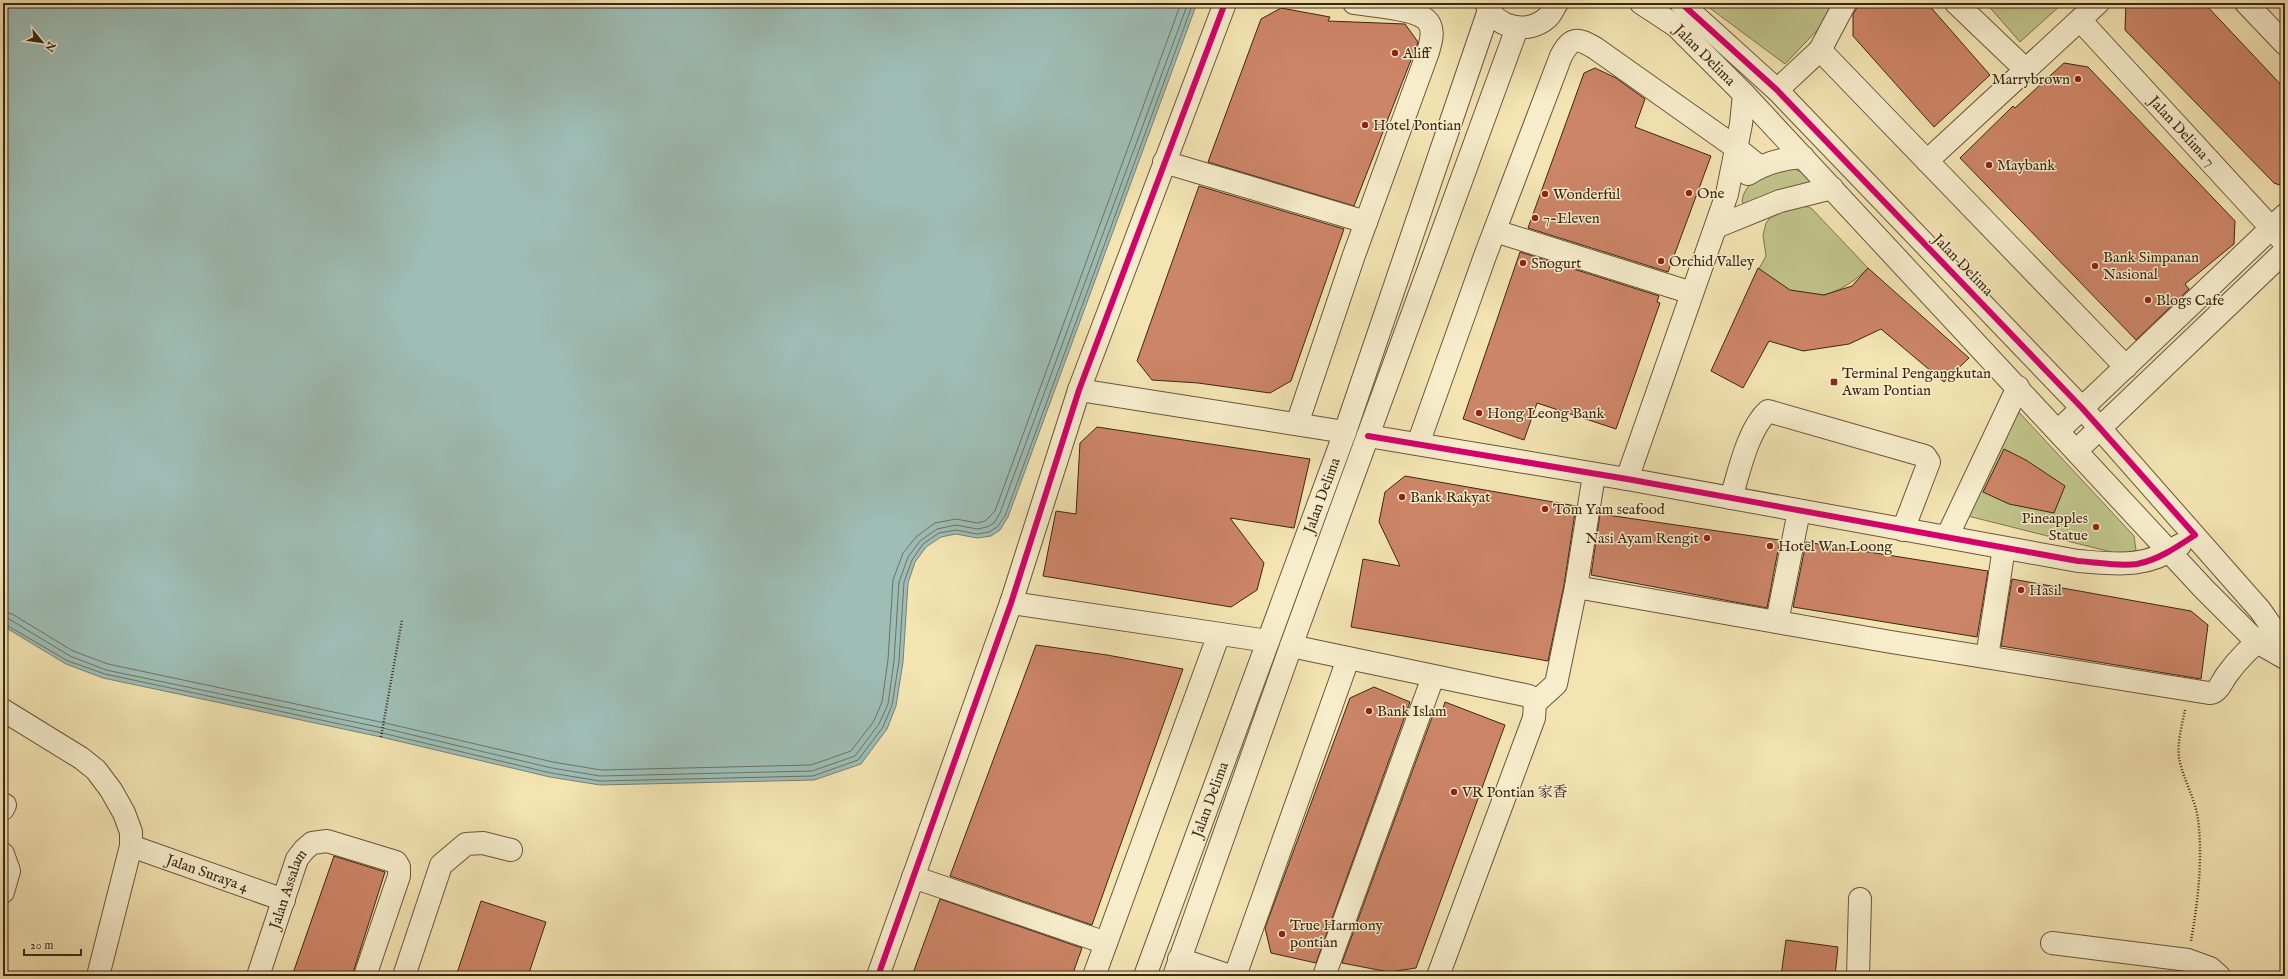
<svg xmlns="http://www.w3.org/2000/svg" width="2288" height="979" font-family="'IM FELL English','Noto Serif SC',serif">
<style>
.green{fill:#bfc389;stroke:#7e754e}
.water{fill:#9ebdb5;stroke:#778175}
.lines{fill:none;stroke-linecap:round;stroke-linejoin:round}
.shore{stroke:#6d7264;stroke-width:1}
.building{fill:#cc8567;stroke:#3c2714}
.minor-casing{stroke:#6a563c;stroke-width:24}
.path{stroke:#3c2714;stroke-width:2.5;stroke-dasharray:1 2;stroke-linecap:butt}
.minor{stroke:#f7edcd;stroke-width:22}
.cycleway-casing{stroke:#f7edcd;stroke-width:8}
.cycleway{stroke:#d6006c;stroke-width:6}
.poi-dot{fill:#8f2418;stroke:#f7edcd;stroke-width:1.5}
.labels{text-anchor:middle;dominant-baseline:central;stroke-width:3;stroke-linejoin:round;paint-order:stroke}
.poi-label{font-size:15px;fill:#3c2714;stroke:#f7edcd;text-anchor:start}
.street-label{font-size:15px;fill:#3c2714;stroke:#f7edcd}
</style>
<rect width="100%" height="100%" fill="#f3e4b2"/>
<filter id="stains"><feTurbulence type="fractalNoise" baseFrequency=".005" numOctaves="4"/><feColorMatrix values="0 0 0 0 .2 0 0 0 0 .09 0 0 0 0 .02 0 0 0 .5 -.17"/></filter>
<radialGradient id="worn" r=".72"><stop offset=".6" stop-color="#630" stop-opacity="0"/><stop offset="1" stop-color="#630" stop-opacity=".3"/></radialGradient>
<!-- green -->
<g class="green">
<polygon points="1703,3 1843,3 1785,64"/>
<polygon points="1986,3 2063,3 2020,42"/>
<path d="M 1793,168 L 1801,172 L 1817,189 L 1747,206 L 1742,202 C 1744,177 1774,173 1793,168 Z"/>
<path d="M 1798,206 L 1809,207 L 1812,209 L 1868,268 C 1848,288 1822,303 1792,293 C 1780,289 1768,280 1756,274 L 1766,256 L 1763,235 L 1766,223 L 1774,213 Z"/>
<polygon points="2015,408 2134,536 2136,550 2123,555 1964,515"/>
</g>
<!-- water -->
<polygon class="water" points="3,3 1197,3 1008,517 1000,530 991,536 977,538 956,534 941,537 926,547 915,562 908,583 903,662 896,706 887,729 861,764 814,780 600,785 550,777 381,737 103,678 66,664 3,626"/>
<g class="lines">
<!-- shore -->
<g class="shore">
<polyline points="3,612 12,614 73,651 108,664 385,723 553,762 601,770 811,765 851,751 874,721 882,702 888,660 893,580 903,553 916,537 935,523 956,519 977,523 985,521 995,511 1181,3"/>
<polyline points="3,618 9,619 70,656 106,670 383,728 552,768 600,776 812,771 855,756 879,724 888,704 894,661 899,582 908,557 920,541 937,529 956,525 977,529 987,527 994,523 1000,513 1188,3"/>
<polyline points="3,623 68,661 105,674 382,733 551,773 600,781 813,776 858,760 883,727 892,705 899,661 904,582 912,560 923,544 939,533 956,530 977,534 989,532 997,527 1005,516 1193,3"/>
</g>
</g>
<!-- building -->
<g class="building">
<polygon points="1860,3 1927,3 1990,75 1934,127 1853,36 1853,14"/>
<polygon points="2126,3 2204,3 2285,89 2285,187 2274,183 2125,30"/>
<polygon points="1281,8 1330,17 1328,21 1405,24 1418,42 1354,206 1208,162 1261,19"/>
<polygon points="2064,63 2088,67 2235,221 2234,244 2185,284 2189,289 2136,340 1960,158 2013,106 2015,108"/>
<polygon points="1595,68 1616,78 1645,99 1635,127 1711,156 1668,272 1528,228 1584,73"/>
<polygon points="1199,186 1344,229 1291,381 1270,393 1198,383 1152,380 1137,361"/>
<polygon points="1520,252 1659,296 1657,302 1660,303 1616,429 1537,403 1524,440 1463,419"/>
<polygon points="1758,268 1790,290 1824,295 1852,286 1868,268 1969,358 1944,382 1881,329 1849,344 1803,351 1769,341 1743,388 1711,371"/>
<polygon points="1097,427 1310,459 1294,528 1230,518 1264,563 1257,590 1231,607 1043,576 1056,511 1076,514 1080,443"/>
<polygon points="2004,449 2026,460 2065,486 2054,513 2009,504 1983,492"/>
<polygon points="1405,476 1576,506 1564,585 1548,661 1351,627 1363,559 1400,566 1379,522 1385,492"/>
<polygon points="1600,514 1780,540 1767,608 1591,575"/>
<polygon points="1806,542 1988,571 1977,637 1793,607"/>
<polygon points="2012,579 2191,611 2208,625 2201,679 2001,646"/>
<polygon points="1036,645 1107,655 1183,669 1092,925 950,876"/>
<polygon points="1374,687 1410,702 1316,963 1271,953 1265,928 1350,698"/>
<polygon points="1445,702 1505,725 1416,968 1389,972 1342,963 1434,712 1441,715"/>
<polygon points="334,856 385,872 352,976 292,976"/>
<polygon points="940,899 1082,948 1072,976 912,976"/>
<polygon points="481,901 546,922 528,976 456,976"/>
<polygon points="1786,940 1838,947 1835,976 1781,976"/>
</g>
<g class="lines">
<!-- minor casing -->
<g class="minor-casing">
<g id="minor">
<path d="M 1486,3 C 1495,29 1529,35 1548,17 C 1552,13 1554,7 1557,3"/>
<path id="s1" d="M 1641,3 L 1676,26 L 1744,94 L 2204,589 L 2257,642 L 2285,658"/>
<polyline points="1681,3 1777,90 2082,408 2260,610 2274,630 2285,655"/>
<polyline points="1956,3 2026,70"/>
<polyline points="2246,3 2285,44"/>
<path id="s2" d="M 2080,20 L 2285,243"/>
<polyline points="1820,50 2126,367"/>
<polyline points="1777,90 1820,50 1845,3"/>
<polyline points="1927,161 2098,3"/>
<polyline points="1164,162 1366,222"/>
<path d="M 1748,174 C 1765,163 1783,158 1803,157"/>
<polyline points="1716,227 1780,201 1832,188"/>
<polyline points="1495,231 1692,293"/>
<polyline points="1079,390 1345,432"/>
<path d="M 1297,424 L 1354,255 L 1428,52 C 1430,44 1434,34 1430,25 C 1423,8 1371,6 1354,3"/>
<polyline points="2058,431 2285,215"/>
<path d="M 1368,436 L 1627,479 L 2078,561 C 2117,564 2145,569 2180,545"/>
<path d="M 1418,444 L 1485,256 L 1561,56 C 1572,36 1577,38 1595,48 L 1735,147 L 1760,167"/>
<polyline points="2076,451 2285,251"/>
<polyline points="1627,479 1727,194 1741,124 1744,94"/>
<path d="M 1731,498 C 1739,472 1748,429 1768,411 L 1925,456 L 1929,462 L 1903,530"/>
<polyline points="1947,537 2018,387"/>
<path d="M 1576,587 L 1891,642 L 2209,693 C 2217,694 2222,682 2226,676 C 2238,659 2252,645 2269,633"/>
<polyline points="1011,603 1268,641"/>
<polyline points="1777,622 1799,511"/>
<polyline points="1291,646 1520,694 1529,696 1535,703 1534,718 1438,976"/>
<polyline points="1987,657 2004,548"/>
<polyline points="1535,703 1556,684 1576,587 1594,475"/>
<polyline points="3,710 81,758 96,770 111,790 124,813 131,832 131,846 98,976"/>
<polyline points="3,809 5,805"/>
<path id="s3" d="M 131,846 L 284,900"/>
<polyline points="3,854 9,871 3,892"/>
<polyline points="913,877 1106,943"/>
<polyline points="2052,943 2188,960 2210,968 2219,976"/>
<polyline points="1179,959 1230,976"/>
<path id="s4" d="M 258,976 L 297,859 L 304,850 L 312,843 L 327,841 L 396,862 L 399,867 L 399,876 L 365,976"/>
<polyline points="404,976 441,865 466,844 483,843 511,850"/>
<polyline points="878,976 1011,603 1079,390 1225,3"/>
<polyline points="1094,976 1219,634"/>
<path id="s5" d="M 1145,976 L 1345,432 L 1489,10"/>
<polyline points="1174,976 1291,646 1517,28"/>
<polyline points="1235,976 1348,659"/>
<polyline points="1324,976 1433,677"/>
<polyline points="1858,976 1860,899"/>
</g>
</g>
<!-- path -->
<g class="path">
<path d="M 2185,710 C 2182,725 2177,743 2179,758 C 2183,779 2195,798 2198,819 C 2203,859 2198,901 2191,941"/>
<polyline points="381,737 402,620"/>
</g>
<!-- minor -->
<use href="#minor" class="minor"/>
<!-- cycleway casing -->
<g class="cycleway-casing">
<g id="cycleway">
<path d="M 1368,436 L 1627,479 L 2078,561 C 2097,562 2118,567 2137,564 C 2158,560 2177,547 2195,535 L 2082,408 L 1777,90 L 1681,3"/>
<polyline points="878,976 1011,603 1079,390 1225,3"/>
</g>
</g>
<!-- cycleway -->
<use href="#cycleway" class="cycleway"/>
</g>
<!-- markers -->
<g class="poi-dot">
<circle cx="1395" cy="53" r="4"/>
<circle cx="2078" cy="79" r="4"/>
<circle cx="1365" cy="125" r="4"/>
<circle cx="1989" cy="165" r="4"/>
<circle cx="1689" cy="193" r="4"/>
<circle cx="1545" cy="194" r="4"/>
<circle cx="1535" cy="218" r="4"/>
<circle cx="1661" cy="261" r="4"/>
<circle cx="1523" cy="263" r="4"/>
<circle cx="2095" cy="266" r="4"/>
<circle cx="2148" cy="300" r="4"/>
<rect x="1830" y="378" width="8" height="8" rx="2"/>
<circle cx="1479" cy="413" r="4"/>
<circle cx="1402" cy="497" r="4"/>
<circle cx="1545" cy="509" r="4"/>
<circle cx="2096" cy="527" r="4"/>
<circle cx="1707" cy="538" r="4"/>
<circle cx="1770" cy="546" r="4"/>
<circle cx="2021" cy="590" r="4"/>
<circle cx="1369" cy="711" r="4"/>
<circle cx="1454" cy="792" r="4"/>
<circle cx="1282" cy="934" r="4"/>
</g>
<g class="labels">
<!-- poi labels -->
<g class="poi-label">
<text x="1403" y="53">Aliff</text>
<text x="2070" y="79" text-anchor="end">Marrybrown</text>
<text x="1373" y="125">Hotel Pontian</text>
<text x="1997" y="165">Maybank</text>
<text x="1697" y="193">One</text>
<text x="1553" y="194">Wonderful</text>
<text x="1543" y="218">7-Eleven</text>
<text x="2103" y="257">Bank Simpanan<tspan x="2103" dy="17">Nasional</tspan></text>
<text x="1669" y="261">Orchid Valley</text>
<text x="1531" y="263">Snogurt</text>
<text x="2156" y="300">Blogs Cafe</text>
<text x="1842" y="373">Terminal Pengangkutan<tspan x="1842" dy="17">Awam Pontian</tspan></text>
<text x="1487" y="413">Hong Leong Bank</text>
<text x="1410" y="497">Bank Rakyat</text>
<text x="1553" y="509">Tom Yam seafood</text>
<text x="2088" y="518" text-anchor="end">Pineapples<tspan x="2088" dy="17">Statue</tspan></text>
<text x="1699" y="538" text-anchor="end">Nasi Ayam Rengit</text>
<text x="1778" y="546">Hotel Wan Loong</text>
<text x="2029" y="590">Hasil</text>
<text x="1377" y="711">Bank Islam</text>
<text x="1462" y="792">VR Pontian 家香</text>
<text x="1290" y="925">True Harmony<tspan x="1290" dy="17">pontian</tspan></text>
</g>
<!-- street labels -->
<g class="street-label">
<text stroke="none"><textPath href="#s1" startOffset="83">Jalan Delima</textPath></text>
<text stroke="none"><textPath href="#s2" startOffset="151">Jalan Delima 7</textPath></text>
<text transform="translate(1963 265) rotate(46)">Jalan Delima</text>
<text stroke="none"><textPath href="#s5" startOffset="512">Jalan Delima</textPath></text>
<text stroke="none"><textPath href="#s5" startOffset="188">Jalan Delima</textPath></text>
<text stroke="none"><textPath href="#s3" startOffset="81">Jalan Suraya 4</textPath></text>
<text stroke="none"><textPath href="#s4" startOffset="92">Jalan Assalam</textPath></text>
</g>
</g>
<!-- margin -->
<rect width="2288" height="979" fill="none" stroke="#f3e4b2" stroke-width="16"/>
<rect x="4" y="4" width="2280" height="971" fill="none" stroke="#3c2714" stroke-width="2"/>
<rect x="8" y="8" width="2272" height="963" fill="none" stroke="#3c2714"/>
<!-- north arrow -->
<g transform="translate(42 42) rotate(119)" stroke="#f7edcd" stroke-width="3" paint-order="stroke">
<path d="M0-3L7 15L0 10L-7 15Z" fill="#3c2714"/>
<text y="-6" font-size="11" font-weight="bold" text-anchor="middle" fill="#3c2714">N</text>
</g>
<!-- scale -->
<path d="M24 949v6h57v-6" fill="none" stroke="#3c2714" stroke-width="2"/>
<text x="30" y="949" font-size="12" fill="#3c2714" stroke="#f7edcd" stroke-width="3" paint-order="stroke">20 m</text>
<rect width="100%" height="100%" filter="url(#stains)"/>
<rect width="100%" height="100%" fill="url(#worn)"/>
</svg>
